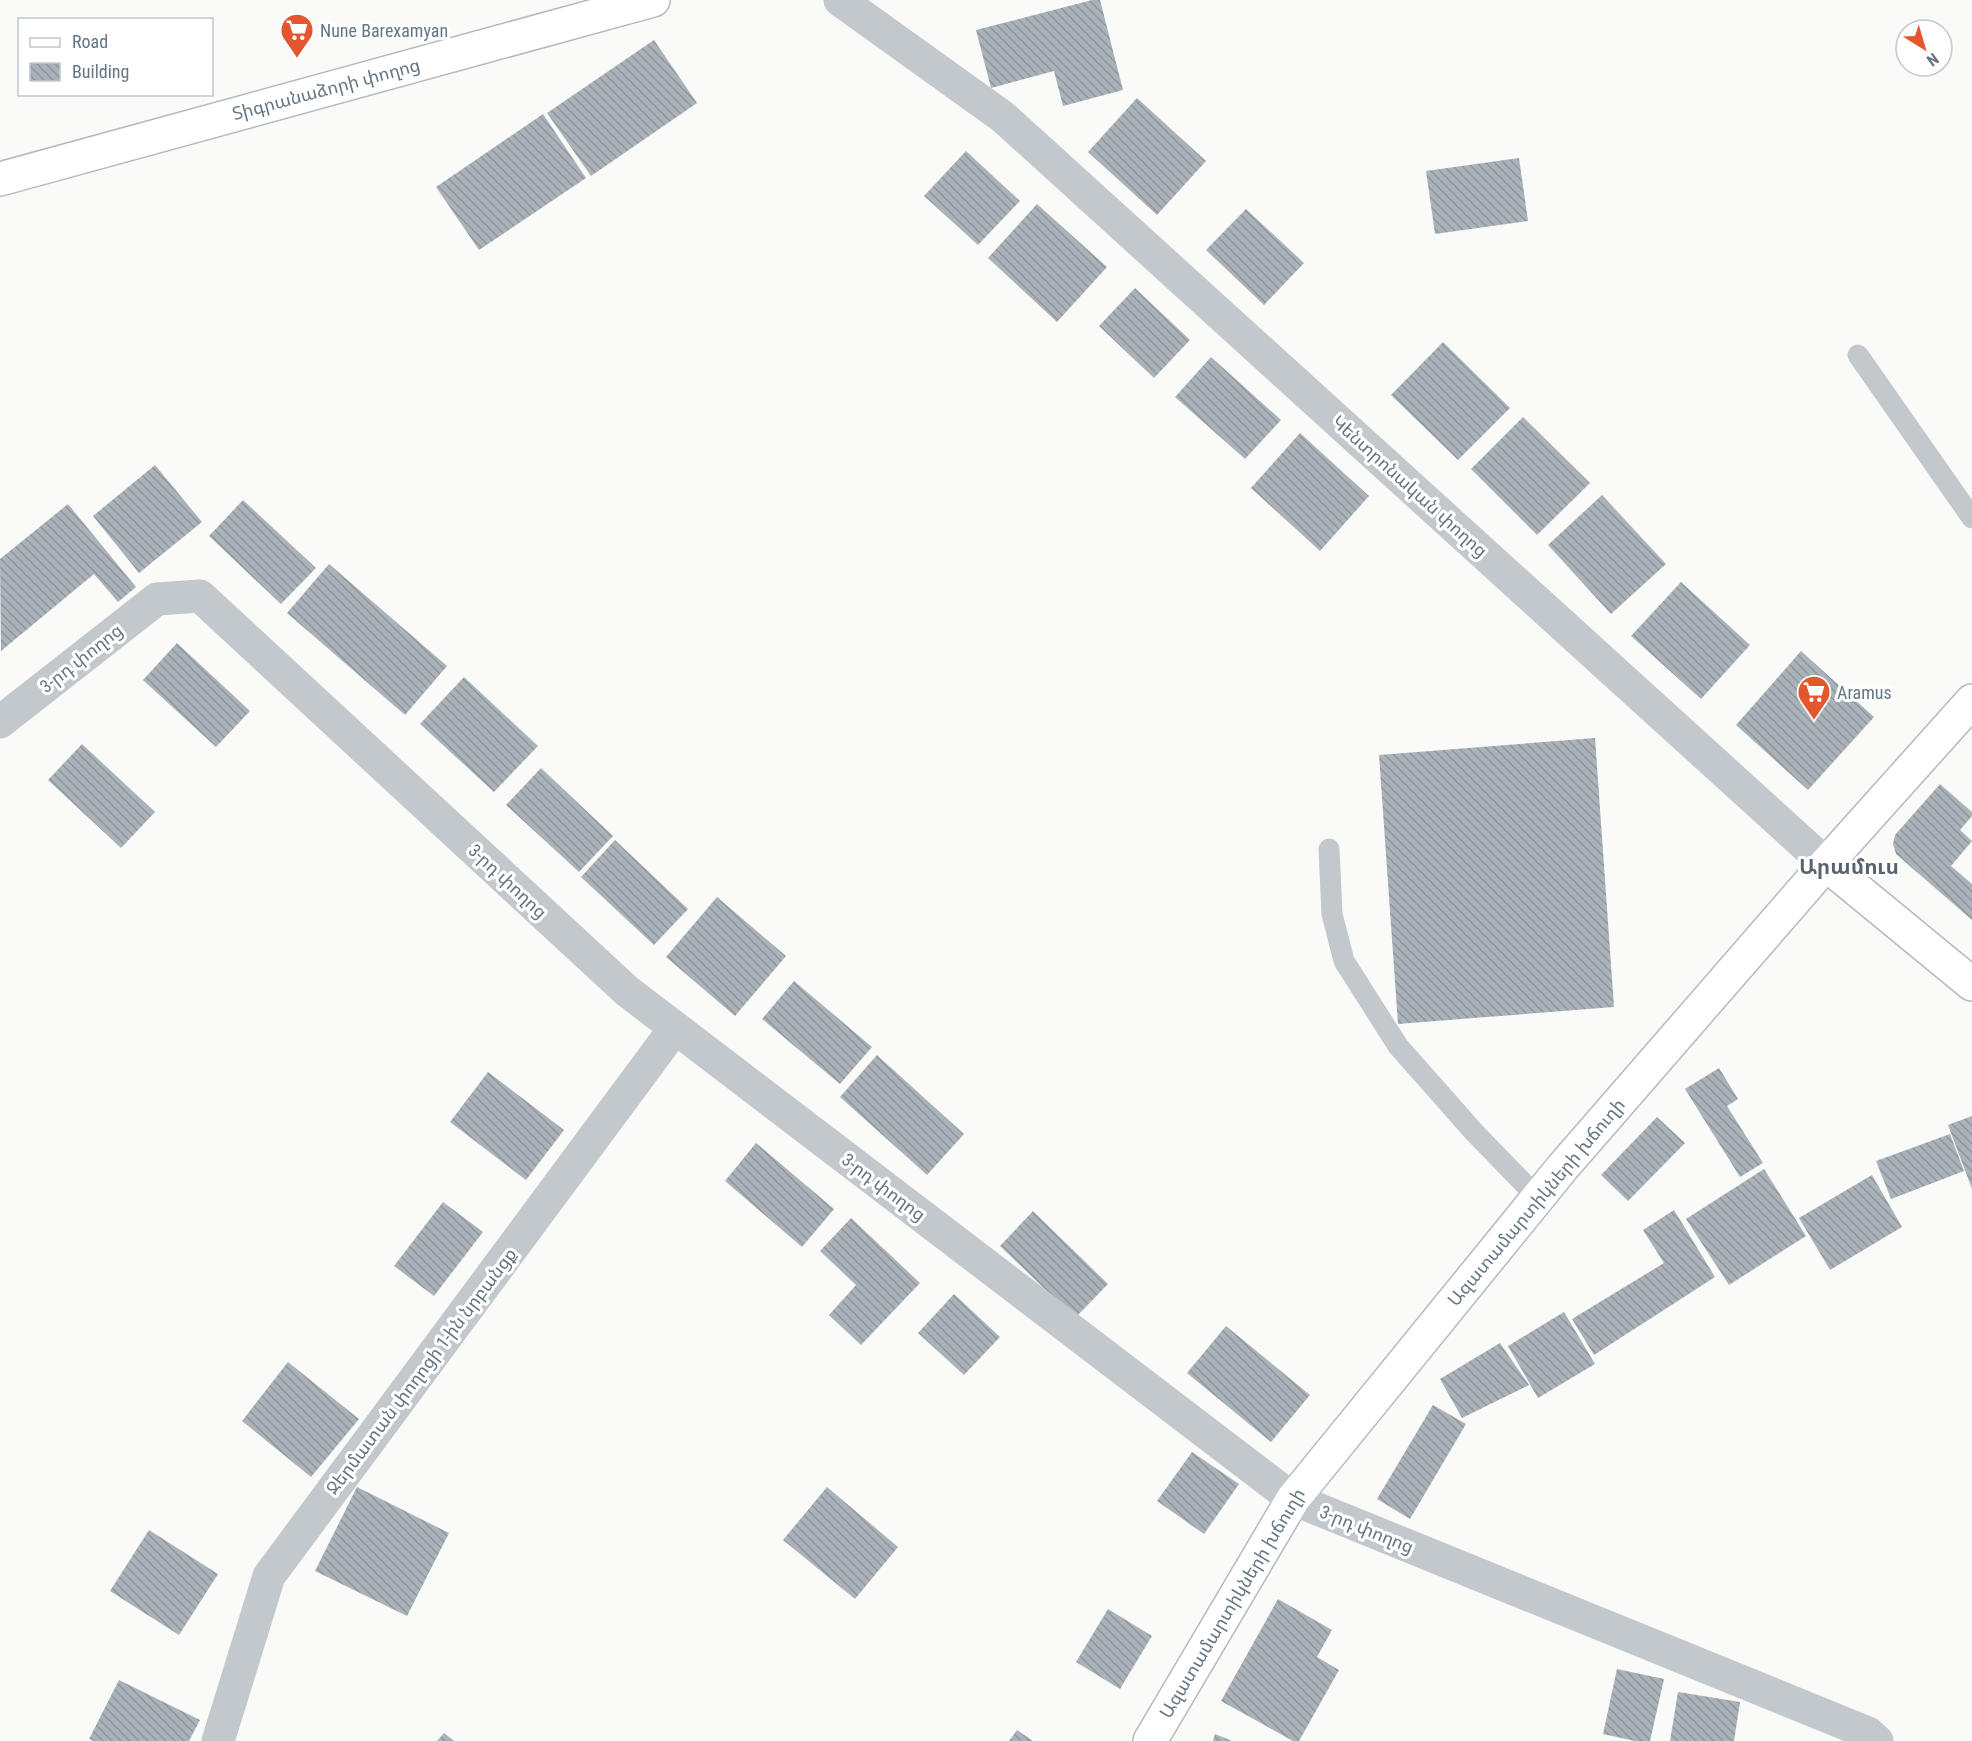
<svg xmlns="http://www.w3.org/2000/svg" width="1972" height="1741" font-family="'Roboto Condensed','Noto Sans Armenian',sans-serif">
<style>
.building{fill:url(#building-back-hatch)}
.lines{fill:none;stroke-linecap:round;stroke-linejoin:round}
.secondary-casing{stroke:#b3babf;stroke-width:36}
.lane{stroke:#c3c8cc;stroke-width:21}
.street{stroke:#c3c8cc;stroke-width:33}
.secondary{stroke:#fff;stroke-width:33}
.labels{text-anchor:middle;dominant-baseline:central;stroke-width:6;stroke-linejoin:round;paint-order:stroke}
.poi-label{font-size:18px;fill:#657683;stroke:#fff;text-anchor:start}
.street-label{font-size:18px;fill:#657683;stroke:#fff}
.quarter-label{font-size:21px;font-weight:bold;fill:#57646e;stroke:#fff}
</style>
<defs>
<pattern id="building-back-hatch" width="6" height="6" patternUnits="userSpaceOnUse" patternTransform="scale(1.5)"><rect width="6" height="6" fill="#aab3b9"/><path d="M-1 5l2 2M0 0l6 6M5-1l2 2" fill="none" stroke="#8e969c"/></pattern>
</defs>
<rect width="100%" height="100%" fill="#fafaf8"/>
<!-- building -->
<g class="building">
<polygon points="1092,0 1100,0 1123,90 1063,106 1054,71 991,88 976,30"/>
<polygon points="654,40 697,103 591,176 547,113"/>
<polygon points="1137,98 1206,161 1157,215 1088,152"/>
<polygon points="543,114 586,178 479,250 436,187"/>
<polygon points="966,151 1020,201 978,245 924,196"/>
<polygon points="1519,158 1528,221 1435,234 1426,171"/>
<polygon points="1037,204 1107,267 1057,322 988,258"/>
<polygon points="1246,209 1304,263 1264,305 1206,250"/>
<polygon points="1135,288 1190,340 1154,378 1099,326"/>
<polygon points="1443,342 1510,408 1458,460 1391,395"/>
<polygon points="1211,357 1281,420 1245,459 1175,397"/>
<polygon points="1523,417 1590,483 1537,535 1471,469"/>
<polygon points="1300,433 1369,496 1320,551 1251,488"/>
<polygon points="155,465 202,522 139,573 93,516"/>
<polygon points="1602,495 1666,564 1611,614 1548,545"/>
<polygon points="243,500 316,568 281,604 209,536"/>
<polygon points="68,504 136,587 118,602 94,574 1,651 0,559"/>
<polygon points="329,564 447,666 405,715 287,613"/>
<polygon points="1681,582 1750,645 1701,699 1631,636"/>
<polygon points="177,643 250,711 216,747 143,680"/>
<polygon points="1801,651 1874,717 1808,790 1736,725"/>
<polygon points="464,677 538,746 494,792 420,724"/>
<polygon points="1595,738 1614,1007 1398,1024 1379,755"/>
<polygon points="82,744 155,812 121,848 48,780"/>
<polygon points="541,768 613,836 579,872 506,805"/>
<polygon points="1940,784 1972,812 1972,816 1960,830 1972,841 1951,866 1972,884 1972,920 1896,854 1893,844 1895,835"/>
<polygon points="615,840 688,909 654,945 581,877"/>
<polygon points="717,897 786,956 735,1016 666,957"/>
<polygon points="794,981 872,1047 840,1084 762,1019"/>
<polygon points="877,1055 964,1134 927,1175 840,1097"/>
<polygon points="1719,1068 1738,1099 1727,1106 1763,1163 1740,1177 1685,1089"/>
<polygon points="488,1072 564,1130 526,1180 450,1122"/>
<polygon points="1972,1116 1972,1189 1948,1125"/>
<polygon points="1657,1117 1685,1143 1628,1201 1601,1175"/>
<polygon points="1950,1134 1964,1171 1891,1199 1876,1161"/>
<polygon points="756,1143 834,1209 802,1247 725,1181"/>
<polygon points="1764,1169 1806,1236 1729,1285 1686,1219"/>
<polygon points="1872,1175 1902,1227 1830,1270 1799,1218"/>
<polygon points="443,1202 483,1232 434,1296 394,1266"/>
<polygon points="1674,1210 1715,1277 1594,1355 1572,1319 1664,1263 1643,1230"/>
<polygon points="1033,1211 1108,1284 1075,1318 1000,1246"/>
<polygon points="851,1218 920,1283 861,1345 829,1315 856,1285 820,1251"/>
<polygon points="954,1294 1000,1337 964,1375 918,1333"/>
<polygon points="1564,1312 1595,1364 1538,1398 1508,1346"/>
<polygon points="1226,1326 1310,1395 1271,1442 1187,1373"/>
<polygon points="1500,1343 1529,1385 1462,1418 1440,1379"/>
<polygon points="288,1362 359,1419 311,1477 242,1421"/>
<polygon points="1433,1405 1466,1424 1410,1519 1377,1499"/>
<polygon points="1192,1452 1239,1484 1204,1534 1157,1501"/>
<polygon points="357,1487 449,1533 407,1616 315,1571"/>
<polygon points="827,1487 898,1547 855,1599 783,1540"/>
<polygon points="149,1530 218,1574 179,1635 110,1591"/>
<polygon points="1278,1599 1332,1630 1317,1657 1339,1670 1299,1741 1293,1741 1221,1701"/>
<polygon points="1108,1609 1152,1636 1120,1689 1076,1662"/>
<polygon points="1617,1669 1664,1679 1650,1741 1635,1741 1603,1734"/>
<polygon points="119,1680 200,1720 189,1741 94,1741 89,1739"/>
<polygon points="1678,1692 1740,1702 1734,1741 1670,1741"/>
<polygon points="1017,1730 1033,1741 1009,1741"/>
<polygon points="444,1733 454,1741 437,1741"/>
<polygon points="1215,1734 1232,1741 1213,1741"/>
</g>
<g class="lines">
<!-- secondary casing -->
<g class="secondary-casing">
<g id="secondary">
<polyline points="0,179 653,0"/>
<polyline points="1826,864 1972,984"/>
<polyline points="1150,1741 1293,1499 1562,1168 1826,864 1972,701"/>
</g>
</g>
<!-- lane -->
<g class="lane">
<polyline points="1858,355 1972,518"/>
<polyline points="1329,849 1332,914 1344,961 1398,1046 1474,1132 1538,1198"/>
</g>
<!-- street -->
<g class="street">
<polyline points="840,0 1003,117 1826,864"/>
<polyline points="0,722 157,599 200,596 627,991 1293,1499 1868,1733 1877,1741"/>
<polyline points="218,1741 269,1576 675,1028"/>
</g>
<!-- secondary -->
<use href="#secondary" class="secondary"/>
</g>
<!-- icons -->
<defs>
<g id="supermarket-pin" transform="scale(1.725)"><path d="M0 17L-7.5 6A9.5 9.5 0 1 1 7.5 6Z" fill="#e4572e" stroke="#fff"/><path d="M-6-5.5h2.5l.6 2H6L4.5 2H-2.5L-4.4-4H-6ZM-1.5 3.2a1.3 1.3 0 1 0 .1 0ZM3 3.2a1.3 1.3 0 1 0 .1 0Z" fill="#fff"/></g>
</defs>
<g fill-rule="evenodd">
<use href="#supermarket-pin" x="297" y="30"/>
<use href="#supermarket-pin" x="1814" y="692"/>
</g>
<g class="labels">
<!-- poi labels -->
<g class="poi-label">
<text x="320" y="30">Nune Barexamyan</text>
<text x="1837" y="692">Aramus</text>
</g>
<!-- street labels -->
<g class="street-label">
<text transform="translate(326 89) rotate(-15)">Տիգրանաձորի փողոց</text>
<text transform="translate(1410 486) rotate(42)">Կենտրոնական փողոց</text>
<text transform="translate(81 658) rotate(-38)">3-րդ փողոց</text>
<text transform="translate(508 881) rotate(43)">3-րդ փողոց</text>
<text transform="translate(884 1187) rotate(37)">3-րդ փողոց</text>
<text transform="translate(1536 1202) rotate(-50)">Ազատամարտիկների խճուղի</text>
<text transform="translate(421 1371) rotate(-53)">Ջերմատան փողոցի 1-ին նրբանցք</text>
<text transform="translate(1367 1529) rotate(22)">3-րդ փողոց</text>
<text transform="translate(1232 1603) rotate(-59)">Ազատամարտիկների խճուղի</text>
</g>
<!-- quarter labels -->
<g class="quarter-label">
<text x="1849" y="867">Արամուս</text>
</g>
</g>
<!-- legend -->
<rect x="18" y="18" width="195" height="78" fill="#ffffff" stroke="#c1c8cd" stroke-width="1.5"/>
<rect x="30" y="38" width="30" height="9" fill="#ffffff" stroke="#c1c8cd" stroke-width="1.5"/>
<text x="72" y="48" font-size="18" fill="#657683">Road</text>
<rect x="30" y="63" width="30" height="18" fill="url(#building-back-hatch)" stroke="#c1c8cd" stroke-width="1.5"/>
<text x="72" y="78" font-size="18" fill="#657683">Building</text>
<!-- north arrow -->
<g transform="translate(1924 48) rotate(143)"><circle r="28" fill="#ffffff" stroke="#c1c8cd" stroke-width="1.5"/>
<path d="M0-4.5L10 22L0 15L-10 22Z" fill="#e4572e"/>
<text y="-9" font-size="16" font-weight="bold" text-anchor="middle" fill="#657683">N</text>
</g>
</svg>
